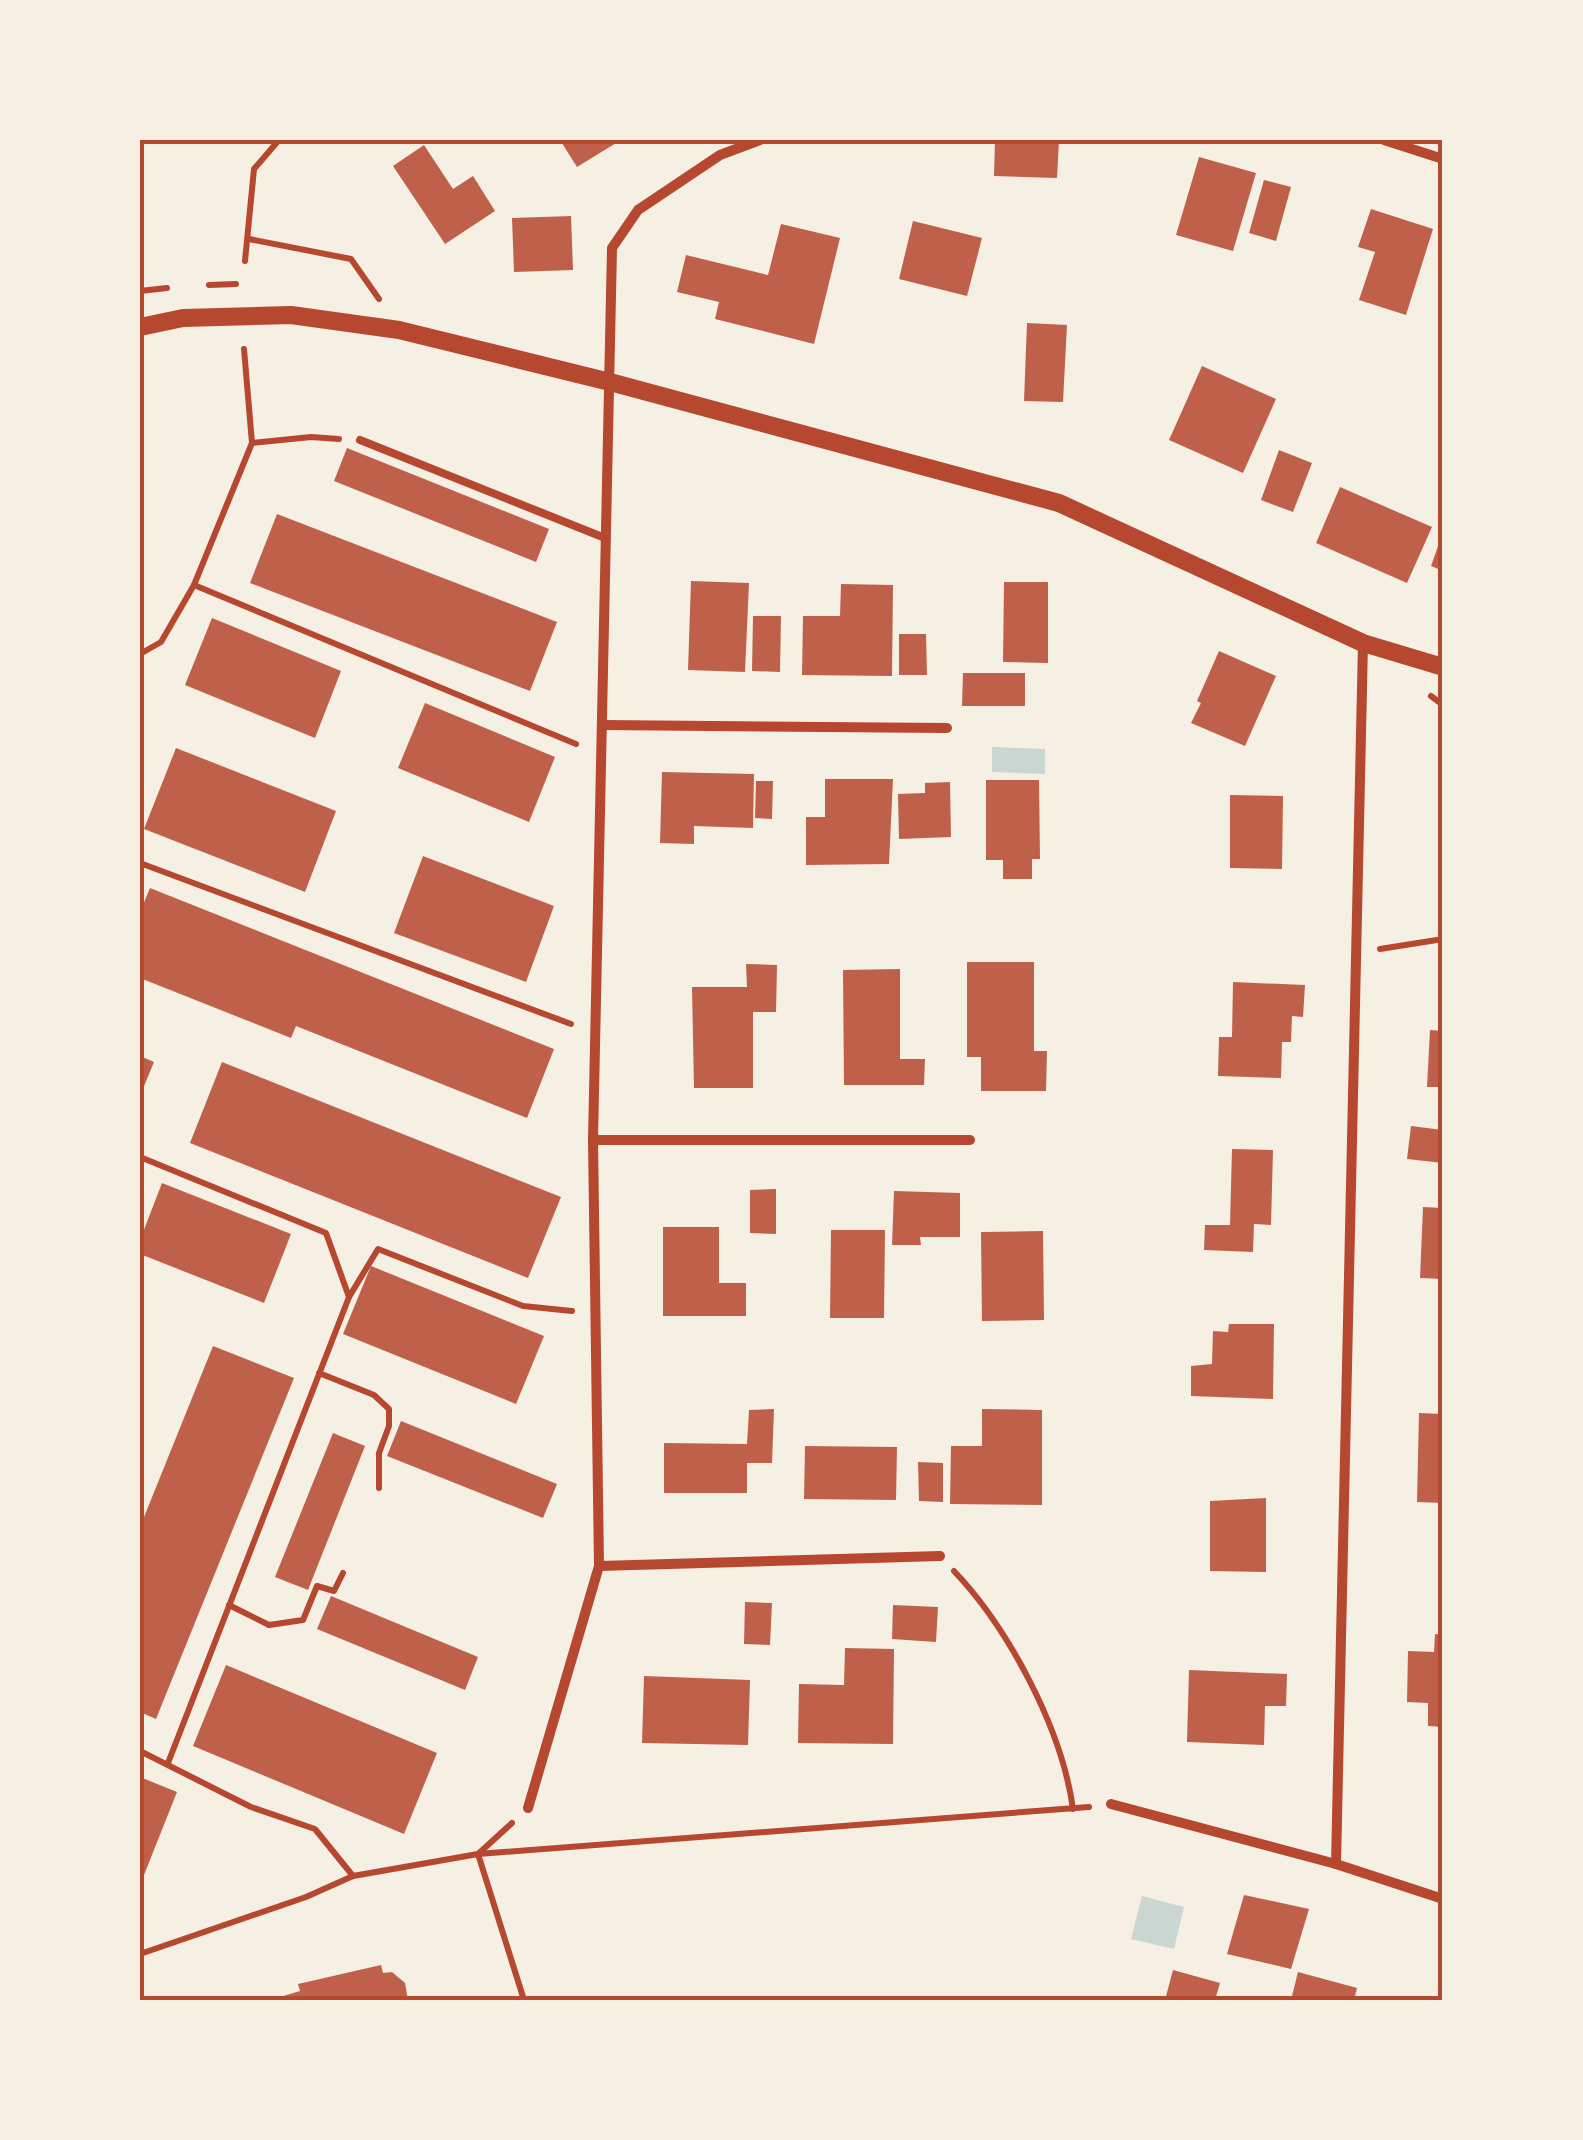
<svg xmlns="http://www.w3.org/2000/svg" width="1583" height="2140" font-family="Montserrat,sans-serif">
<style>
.water{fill:#c9d6d2}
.building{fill:#bf614a}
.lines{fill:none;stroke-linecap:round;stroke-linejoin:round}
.path{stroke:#b5482f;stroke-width:6}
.service{stroke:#b5482f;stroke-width:8}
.minor{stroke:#b5482f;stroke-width:10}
.tertiary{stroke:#b5482f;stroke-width:18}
.neatline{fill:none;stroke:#b5482f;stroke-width:4}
</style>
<rect width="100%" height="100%" fill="#f6efe4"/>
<!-- water -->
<g class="water">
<polygon points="992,747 1045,749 1045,774 992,772"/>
<polygon points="1142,1896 1184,1907 1174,1949 1131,1939"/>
</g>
<!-- building -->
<g class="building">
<polygon points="560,140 621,140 577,167"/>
<polygon points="995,140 1059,140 1057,178 994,176"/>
<polygon points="424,145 453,189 473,176 495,211 445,244 393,166"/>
<polygon points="1199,157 1256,173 1233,251 1176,235"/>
<polygon points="1264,180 1291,187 1276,241 1249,233"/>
<polygon points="1371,209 1433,229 1406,315 1359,300 1375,252 1358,247"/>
<polygon points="571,216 573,270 514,272 512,218"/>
<polygon points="913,221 982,238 967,296 899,279"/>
<polygon points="781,224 840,238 814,344 715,319 719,302 677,292 686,255 768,275"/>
<polygon points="1027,323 1067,325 1063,402 1024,401"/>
<polygon points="1202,366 1276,399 1243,473 1169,440"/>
<polygon points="347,448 549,529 536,562 334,481"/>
<polygon points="1279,450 1312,463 1293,512 1261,500"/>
<polygon points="1340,487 1432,527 1407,583 1316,543"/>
<polygon points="277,514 557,622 530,691 250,583"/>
<polygon points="1442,535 1443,535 1443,571 1431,566"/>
<polygon points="691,581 749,583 745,672 688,670"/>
<polygon points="1004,582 1048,582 1048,663 1003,662"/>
<polygon points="841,584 893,585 892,676 802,675 803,616 840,616"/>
<polygon points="753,616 781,616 780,672 752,671"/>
<polygon points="212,618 341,671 315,738 185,685"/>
<polygon points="899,634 926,634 927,675 899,675"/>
<polygon points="1219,651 1276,676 1245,746 1191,723 1201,703 1197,701"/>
<polygon points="963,673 1025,673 1025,706 962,706"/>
<polygon points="425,703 555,757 529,822 398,768"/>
<polygon points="176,748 336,811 305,892 144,829"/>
<polygon points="662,772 754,774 753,828 694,826 694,844 660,843"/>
<polygon points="825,779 893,779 889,864 806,865 806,817 825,817"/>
<polygon points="986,780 1039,780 1040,859 1032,859 1032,879 1003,879 1003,860 986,860"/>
<polygon points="756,781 773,781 772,819 755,818"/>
<polygon points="950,782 951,837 899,839 898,794 925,793 925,783"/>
<polygon points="1230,795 1283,796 1282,869 1230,868"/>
<polygon points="423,856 554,906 526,982 394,933"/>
<polygon points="150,888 554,1049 527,1118 296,1026 291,1038 140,978 140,912"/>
<polygon points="967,962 1034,962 1034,1051 1047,1051 1046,1091 981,1091 981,1057 967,1057"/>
<polygon points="746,964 777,965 776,1012 753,1012 753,1088 694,1088 692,987 747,987"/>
<polygon points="900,969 900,1059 925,1059 924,1085 844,1085 843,970"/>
<polygon points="1233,982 1305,985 1303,1017 1292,1016 1291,1042 1282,1042 1281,1078 1218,1076 1219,1037 1232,1037"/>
<polygon points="1430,1030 1443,1031 1443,1087 1427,1087"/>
<polygon points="140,1056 154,1062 140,1096"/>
<polygon points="222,1062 561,1197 528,1278 190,1143"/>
<polygon points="1411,1126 1443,1130 1443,1163 1407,1159"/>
<polygon points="1232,1149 1273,1150 1271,1225 1254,1224 1253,1252 1204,1250 1205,1225 1230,1225"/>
<polygon points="162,1183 291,1234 264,1303 140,1254 140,1240"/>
<polygon points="776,1189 776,1234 750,1233 750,1190"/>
<polygon points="894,1191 960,1193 960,1237 920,1237 921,1245 892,1245"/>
<polygon points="1423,1207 1443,1208 1443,1279 1420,1278"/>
<polygon points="663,1227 719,1227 719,1283 746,1283 746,1316 663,1316"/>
<polygon points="831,1230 885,1230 884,1318 830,1318"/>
<polygon points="1043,1231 1044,1320 982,1321 981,1232"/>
<polygon points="371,1266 544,1336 516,1404 343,1334"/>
<polygon points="1229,1324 1274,1324 1273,1399 1191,1396 1191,1366 1212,1364 1213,1331 1228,1332"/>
<polygon points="213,1346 294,1378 156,1719 140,1712 140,1527"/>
<polygon points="774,1409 772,1463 747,1463 747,1493 664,1493 664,1443 747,1444 749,1410"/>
<polygon points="982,1409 1042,1410 1042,1505 950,1504 951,1446 982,1446"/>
<polygon points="1419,1413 1443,1414 1443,1503 1417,1502"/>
<polygon points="401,1421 557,1484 543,1518 387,1456"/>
<polygon points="333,1433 365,1446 308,1590 275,1577"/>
<polygon points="805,1446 897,1447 896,1500 804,1499"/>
<polygon points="918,1462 943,1463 943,1502 919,1501"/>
<polygon points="1266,1498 1266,1572 1210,1571 1210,1501"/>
<polygon points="331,1596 478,1657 465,1690 317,1629"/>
<polygon points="745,1602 772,1603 770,1645 744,1644"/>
<polygon points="893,1605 938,1607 936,1642 892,1639"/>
<polygon points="1435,1634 1443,1635 1443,1727 1428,1726 1428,1703 1407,1702 1408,1651 1434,1652"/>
<polygon points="845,1648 894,1649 893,1744 798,1743 799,1684 844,1685"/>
<polygon points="226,1665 437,1753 404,1834 193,1746"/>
<polygon points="1189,1670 1287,1674 1286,1706 1265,1706 1264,1745 1187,1742"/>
<polygon points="644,1676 750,1680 748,1745 642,1743"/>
<polygon points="140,1777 177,1792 140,1885"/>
<polygon points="1244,1895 1309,1909 1291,1969 1227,1954"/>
<polygon points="381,1965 383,1973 392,1972 405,1983 408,2000 270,2000 300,1991 298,1984"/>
<polygon points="1173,1970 1220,1983 1215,2000 1165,2000"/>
<polygon points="1298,1972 1357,1988 1354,2000 1291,2000"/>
</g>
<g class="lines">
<!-- path -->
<g class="path">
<polyline points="249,239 351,259 379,299"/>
<polyline points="245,261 254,169 279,140"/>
<polyline points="209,285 236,284"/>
<polyline points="140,291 167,288"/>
<polyline points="252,443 311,437 339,439"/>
<polyline points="194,585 576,744"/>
<polyline points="140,654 161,642 194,585 252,443 244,349"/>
<polyline points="1431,696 1443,705"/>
<polyline points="140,863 571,1024"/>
<polyline points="1380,949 1443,939"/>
<polyline points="140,1157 326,1233 349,1297 378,1249 523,1306 572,1311"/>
<polyline points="319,1373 374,1395 389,1409 389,1426 379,1453 379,1488"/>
<path d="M 954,1571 C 1009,1629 1062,1729 1073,1809"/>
<polyline points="229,1605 269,1625 303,1620 317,1586 334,1591 343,1573"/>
<polyline points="140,1751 251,1807 315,1829 353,1876"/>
<polyline points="168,1763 349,1297"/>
<polyline points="512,1823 478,1854 524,2000"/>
<polyline points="140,1954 306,1897 353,1876 478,1854 1089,1807"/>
</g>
<!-- service -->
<polyline class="service" points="360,440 605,538"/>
<!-- minor -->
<g class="minor">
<polyline points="1384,140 1443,159"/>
<polyline points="603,725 947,728"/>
<polyline points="593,1140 970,1140"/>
<polyline points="599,1566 940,1556"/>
<polyline points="1111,1804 1336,1864 1443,1899"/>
<polyline points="528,1808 599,1566 593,1140 612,248 638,210 720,155 760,140"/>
<polyline points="1336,1864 1363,643"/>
</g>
<!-- tertiary -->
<polyline class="tertiary" points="140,327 183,318 291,315 399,330 610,382 1059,503 1363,643 1443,667"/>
</g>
<!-- border -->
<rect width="1583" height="2140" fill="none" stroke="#f6efe4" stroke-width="285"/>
<rect x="142" y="142" width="1298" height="1856" class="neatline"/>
</svg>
